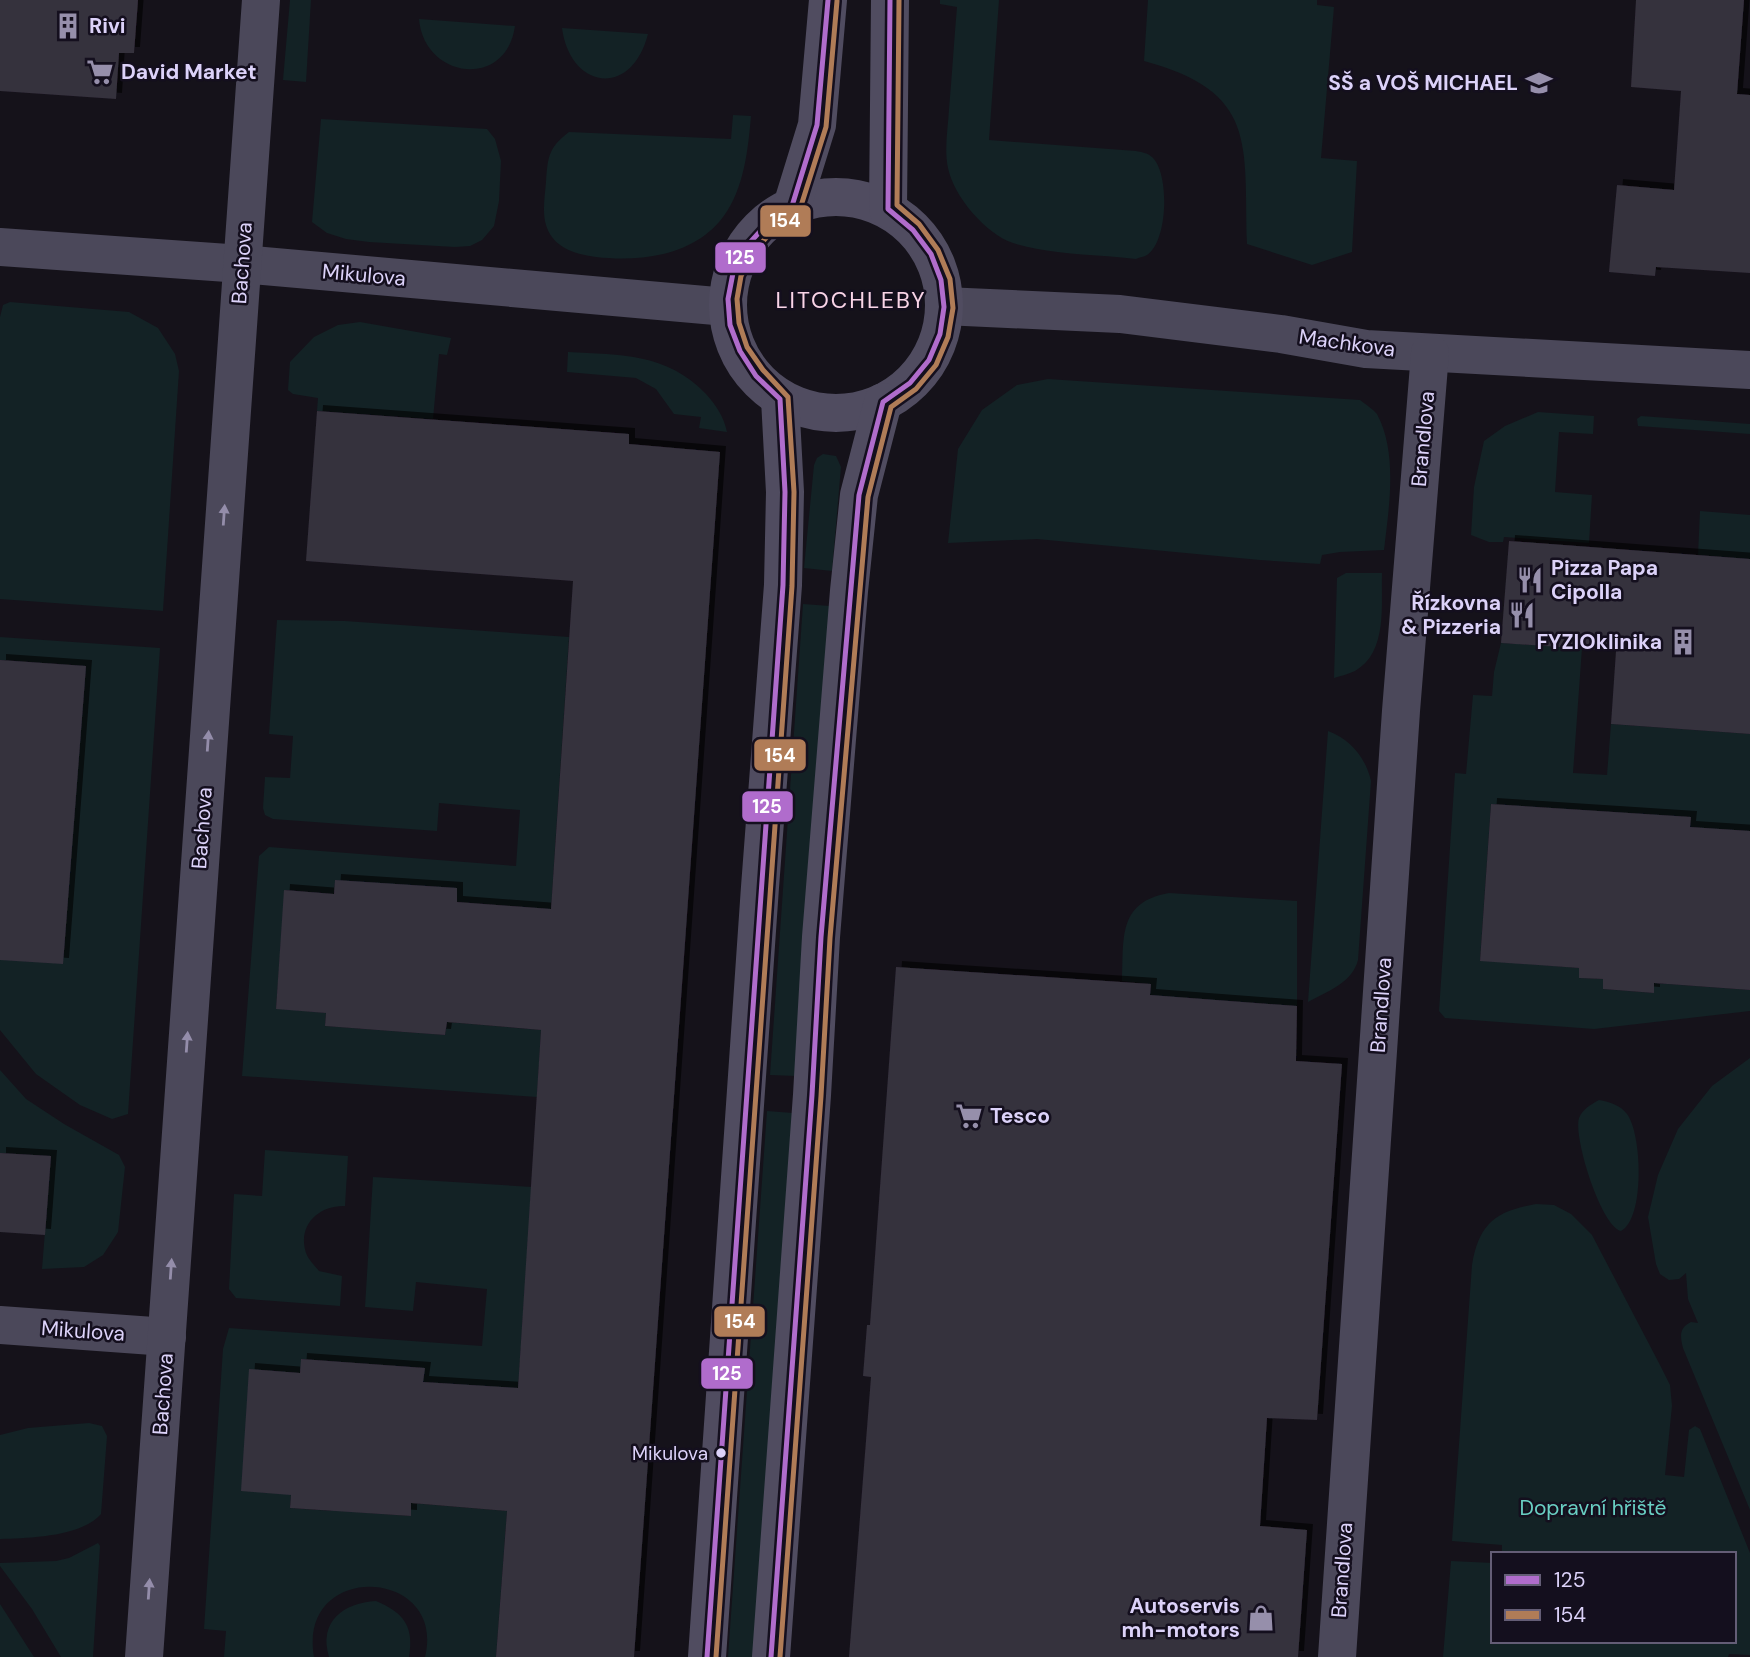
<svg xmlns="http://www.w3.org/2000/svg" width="1750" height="1657" font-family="'DM Sans',sans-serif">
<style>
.green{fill:#132225}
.building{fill:#35303d;filter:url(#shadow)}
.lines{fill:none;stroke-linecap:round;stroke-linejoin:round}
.street{stroke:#4b485a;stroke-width:38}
.secondary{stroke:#504c60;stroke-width:38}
.bus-1-casing{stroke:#140f1e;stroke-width:10}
.bus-2-casing{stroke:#140f1e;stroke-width:10}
.bus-1{stroke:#b06ccc;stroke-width:5}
.bus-2{stroke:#b07c57;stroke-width:5}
.oneway{fill:#948daa}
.bus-dot{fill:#dcd2f9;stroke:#140f1e;stroke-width:2.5}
.labels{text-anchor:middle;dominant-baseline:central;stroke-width:5;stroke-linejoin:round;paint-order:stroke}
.bus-label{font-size:19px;fill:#dcd2f9;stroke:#140f1e;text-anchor:end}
.poi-label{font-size:21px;font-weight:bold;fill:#dcd2f9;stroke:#140f1e;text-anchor:start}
.street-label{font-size:21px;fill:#dcd2f9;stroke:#140f1e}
.park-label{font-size:21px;fill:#69cfc3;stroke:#140f1e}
.neighbourhood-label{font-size:23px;letter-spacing:2px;fill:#f9d4e7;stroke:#140f1e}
.line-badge{stroke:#140f1e;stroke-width:2.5}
.badge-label{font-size:19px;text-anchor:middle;font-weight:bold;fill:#fff}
</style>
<defs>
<filter id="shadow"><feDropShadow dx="6" dy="-6" stdDeviation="0" flood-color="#0009"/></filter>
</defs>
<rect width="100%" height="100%" fill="#15121a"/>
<!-- green -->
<g class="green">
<polygon points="290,0 311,0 306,82 283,80"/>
<path d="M 940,0 L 999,0 L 989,140 L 1136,151 C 1141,152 1148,153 1152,157 C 1170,173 1168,242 1147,255 C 1144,257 1140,257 1136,259 C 1096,254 1052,255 1013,243 C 986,234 954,197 948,168 C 944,149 948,128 949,109 C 952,75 954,41 957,7 L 940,4 Z"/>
<path d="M 1148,0 L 1317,0 L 1317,5 L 1334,7 L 1321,158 L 1357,161 L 1352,252 L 1312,265 L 1247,244 C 1244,143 1258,92 1144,61 Z"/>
<path d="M 419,19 L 515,26 C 506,90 424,79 419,19 Z"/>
<path d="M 562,28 L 648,34 C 631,99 570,89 562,28 Z"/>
<path d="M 733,115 L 751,116 C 748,150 744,189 723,217 C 694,256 640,262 596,257 C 575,254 553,248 546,225 C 542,212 545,195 546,182 C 548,157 548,148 569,132 L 731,139 Z"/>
<polygon points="321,119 487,129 495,139 501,161 499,201 494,226 482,240 470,246 455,247 369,242 346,239 327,233 312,222"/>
<polygon points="10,302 129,312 158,328 175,354 179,371 163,611 0,599 0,317 3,305"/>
<polygon points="360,322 451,338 447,355 439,354 433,419 317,411 318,398 293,394 288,390 290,362 314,337 338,325"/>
<path d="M 568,352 C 621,355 667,353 706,394 C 716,405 724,417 727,432 L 699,428 L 701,417 L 674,414 L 656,389 L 636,378 L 567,372 Z"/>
<path d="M 1048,379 L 1360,400 C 1365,404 1373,409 1377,414 C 1398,453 1389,508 1384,550 L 1340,552 L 1322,555 L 1320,564 L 1260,560 L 1037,539 L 948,543 L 958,449 L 982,410 L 1017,385 Z"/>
<polygon points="1538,412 1594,416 1593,434 1559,432 1555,492 1592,495 1589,543 1504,537 1503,542 1489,542 1471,535 1474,487 1484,441 1505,426"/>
<polygon points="1641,416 1750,424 1750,434 1638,426 1637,419"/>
<polygon points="823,454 836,456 841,467 832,571 804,568 814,465 817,458"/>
<polygon points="1700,511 1750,515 1750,559 1698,555"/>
<path d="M 1346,573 L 1382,573 C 1381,605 1388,652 1355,671 C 1349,674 1340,676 1334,678 L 1337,578 Z"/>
<polygon points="803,604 830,606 796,1076 770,1075"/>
<polygon points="277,620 345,621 569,637 551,909 457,902 457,888 335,881 334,894 285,890 276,1008 326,1013 325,1026 445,1035 447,1022 541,1030 537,1097 242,1076 259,856 269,847 516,866 520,810 439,803 437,831 273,819 265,815 263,808 265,777 290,778 293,736 269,734"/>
<polygon points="0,637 160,648 128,1114 112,1119 80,1105 36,1074 0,1030 0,960 86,666 0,660"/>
<polygon points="1501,643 1582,648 1573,773 1607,775 1611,724 1750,734 1750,831 1690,827 1690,817 1491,804 1480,960 1579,968 1579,978 1603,979 1603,989 1653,993 1654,983 1750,990 1750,1011 1594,1029 1445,1018 1439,1011 1455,773 1466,774 1473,695 1492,696 1494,672"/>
<path d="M 1328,731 C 1350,739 1366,758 1371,781 L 1358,960 C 1352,983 1328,991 1308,1002 Z"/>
<path d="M 1169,893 L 1297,901 L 1297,1006 L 1170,997 L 1146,1049 L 1151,984 L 1122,981 C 1124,939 1117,902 1169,893 Z"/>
<path d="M 1750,1058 L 1750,1510 L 1683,1348 C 1680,1336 1679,1328 1691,1322 L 1698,1323 L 1688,1299 L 1686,1273 L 1679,1279 L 1669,1280 L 1660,1274 L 1656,1264 L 1648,1217 L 1658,1175 L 1678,1129 L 1712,1086 Z"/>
<polygon points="0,1070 26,1099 64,1124 119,1155 125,1167 118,1232 103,1255 84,1267 42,1269 51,1156 0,1153"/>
<path d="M 1599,1100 C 1610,1102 1620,1105 1627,1114 C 1642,1134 1645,1218 1621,1231 C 1601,1227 1573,1137 1579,1118 C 1583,1109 1590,1105 1599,1100 Z"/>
<polygon points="767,1111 793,1113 754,1657 728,1657"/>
<path d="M 265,1150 L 348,1156 L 345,1206 C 319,1205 297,1225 306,1253 C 308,1259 315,1266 319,1271 L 342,1276 L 340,1306 L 236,1298 L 229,1289 L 234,1194 L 262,1196 Z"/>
<path d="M 373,1177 L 532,1187 L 518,1389 L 423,1382 L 424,1368 L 302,1359 L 300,1373 L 249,1370 L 291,1495 L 290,1508 L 331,1511 L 333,1498 L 369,1513 L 410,1516 L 411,1503 L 507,1511 L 496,1657 L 425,1657 C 447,1567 297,1560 314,1657 L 224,1657 L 226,1631 L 204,1629 L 223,1349 L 229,1328 L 482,1346 L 487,1289 L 416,1282 L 413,1311 L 365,1307 Z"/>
<path d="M 1536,1204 L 1554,1205 L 1571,1214 L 1592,1235 L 1660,1365 L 1670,1385 L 1672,1406 L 1665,1475 L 1684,1477 L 1689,1430 L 1695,1426 L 1700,1429 L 1750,1553 L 1750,1655 L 1729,1654 L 1728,1657 L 1443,1657 L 1451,1561 L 1493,1563 L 1493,1641 L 1734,1641 L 1734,1554 L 1502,1554 L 1502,1545 L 1452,1541 L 1472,1265 C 1479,1224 1495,1211 1536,1204 Z"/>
<path d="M 89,1423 L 102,1426 L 107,1436 L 101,1514 C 81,1537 29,1538 0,1539 L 0,1435 L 28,1428 Z"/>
<polygon points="98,1543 100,1546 93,1657 61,1657 32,1609 0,1566 0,1563 56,1561 69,1558"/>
<path d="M 376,1601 C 404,1613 414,1626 409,1657 L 329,1657 C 318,1621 344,1603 376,1601 Z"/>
<polygon points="0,1604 34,1657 0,1657"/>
</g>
<!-- building -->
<g class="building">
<polygon points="0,0 138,0 134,53 119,53 116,99 0,91"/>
<polygon points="1636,0 1744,0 1737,94 1750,95 1750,273 1656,267 1655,276 1609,272 1617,185 1674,190 1681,91 1631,87"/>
<polygon points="317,411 629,434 629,444 720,452 634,1657 496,1657 507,1511 411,1503 411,1516 290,1508 291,1495 241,1491 249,1369 300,1373 301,1359 425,1368 423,1382 518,1388 541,1030 447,1022 445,1035 404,1032 325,1026 326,1013 276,1009 284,890 334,894 335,880 457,888 457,902 551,909 573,581 306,561"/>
<polygon points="1509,541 1750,559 1750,734 1611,724 1616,651 1501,643"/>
<polygon points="0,660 86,666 63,964 0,960"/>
<polygon points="1491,804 1691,817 1690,827 1750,831 1750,990 1654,983 1654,993 1603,989 1603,979 1579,978 1579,968 1480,961"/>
<polygon points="896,967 1151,984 1150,995 1297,1006 1296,1061 1342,1064 1317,1420 1267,1418 1260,1526 1307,1530 1298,1657 849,1657 871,1377 863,1376 867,1325 870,1325"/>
<polygon points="0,1153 51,1156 45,1235 0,1232"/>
</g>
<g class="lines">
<!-- street -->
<g class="street">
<polyline points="0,247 242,264 727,307"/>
<polyline points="944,306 1120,314 1281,334 1366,349 1750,370"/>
<polyline points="0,1325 167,1337"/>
<polyline points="144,1657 261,0"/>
<polyline points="1337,1657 1401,711 1430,353"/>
</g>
<!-- secondary -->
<g class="secondary">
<circle cx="836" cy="305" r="108"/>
<polyline points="792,206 817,125 828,0"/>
<polyline points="888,209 890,0"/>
<polyline points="707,1657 760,887 783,585 785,492 780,399"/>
<polyline points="771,1657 812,1095 821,937 849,591 859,495 883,402"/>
</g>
<!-- bus-1 casing -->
<g class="bus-1-casing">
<g id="bus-1">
<polyline points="707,1657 783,585 785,492 780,399 756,376 740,351 730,325 728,299 733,273 745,248 765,226 792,206 817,125 828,0"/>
<polyline points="771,1657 812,1095 821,937 859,495 883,402 910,383 929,360 940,334 944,307 941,280 931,254 913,230 888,209 890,0"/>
</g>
</g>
<!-- bus-2 casing -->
<g class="bus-2-casing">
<g id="bus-2">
<polyline points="716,1657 792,586 794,492 788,397 763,370 747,347 739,323 737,299 741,276 753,253 771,232 800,209 826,127 837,1"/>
<polyline points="780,1657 821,1096 830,938 868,497 891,407 916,389 936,365 948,337 953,308 950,279 938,250 919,224 897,205 899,0"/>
</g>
</g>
<!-- bus-1 -->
<use href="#bus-1" class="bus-1"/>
<!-- bus-2 -->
<use href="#bus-2" class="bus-2"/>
</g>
<!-- one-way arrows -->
<defs><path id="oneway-solid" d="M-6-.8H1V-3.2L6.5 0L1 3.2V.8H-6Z" transform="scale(1.75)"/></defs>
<g class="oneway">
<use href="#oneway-solid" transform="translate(224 515) rotate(-86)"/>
<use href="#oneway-solid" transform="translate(208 741) rotate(-86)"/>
<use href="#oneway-solid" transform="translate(187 1042) rotate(-86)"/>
<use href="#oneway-solid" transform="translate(171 1269) rotate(-86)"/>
<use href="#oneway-solid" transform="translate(149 1589) rotate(-86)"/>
</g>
<!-- icons -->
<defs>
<g id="building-bare" transform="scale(2.1)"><path d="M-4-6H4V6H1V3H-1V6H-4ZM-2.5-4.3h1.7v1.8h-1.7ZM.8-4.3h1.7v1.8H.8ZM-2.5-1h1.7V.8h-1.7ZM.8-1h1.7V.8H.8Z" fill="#968fab" stroke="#140f1e" stroke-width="2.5" paint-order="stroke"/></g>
<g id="supermarket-bare" transform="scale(2.1)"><path d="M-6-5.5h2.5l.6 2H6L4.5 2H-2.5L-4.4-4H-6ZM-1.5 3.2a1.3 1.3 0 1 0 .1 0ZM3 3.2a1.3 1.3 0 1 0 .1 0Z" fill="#968fab" stroke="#140f1e" stroke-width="2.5" paint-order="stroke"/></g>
<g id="university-bare" transform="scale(2.1)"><path d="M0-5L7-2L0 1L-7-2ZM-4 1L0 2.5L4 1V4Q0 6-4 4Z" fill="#968fab" stroke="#140f1e" stroke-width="2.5" paint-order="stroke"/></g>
<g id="restaurant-bare" transform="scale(2.1)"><path d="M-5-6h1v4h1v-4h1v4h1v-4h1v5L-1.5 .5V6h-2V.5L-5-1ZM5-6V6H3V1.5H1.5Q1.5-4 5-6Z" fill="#968fab" stroke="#140f1e" stroke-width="2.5" paint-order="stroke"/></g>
<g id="shop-bare" transform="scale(2.1)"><path d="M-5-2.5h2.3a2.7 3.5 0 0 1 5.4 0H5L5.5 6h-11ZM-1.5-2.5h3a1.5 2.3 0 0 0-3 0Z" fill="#968fab" stroke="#140f1e" stroke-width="2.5" paint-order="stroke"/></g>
</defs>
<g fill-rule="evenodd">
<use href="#building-bare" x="68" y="26"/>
<use href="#supermarket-bare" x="100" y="72"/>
<use href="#university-bare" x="1539" y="83"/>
<use href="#restaurant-bare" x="1530" y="580"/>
<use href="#restaurant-bare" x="1522" y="615"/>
<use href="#building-bare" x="1683" y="642"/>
<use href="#supermarket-bare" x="969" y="1116"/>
<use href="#shop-bare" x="1261" y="1618"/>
</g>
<!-- markers -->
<circle class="bus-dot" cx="721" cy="1453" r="6"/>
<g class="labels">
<!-- bus labels -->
<g class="bus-label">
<text x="708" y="1453">Mikulova</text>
</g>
<!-- poi labels -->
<g class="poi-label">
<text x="89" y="26">Rivi</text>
<text x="121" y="72">David Market</text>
<text x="1518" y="83" text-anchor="end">SŠ a VOŠ MICHAEL</text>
<text x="1551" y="568">Pizza Papa<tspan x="1551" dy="24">Cipolla</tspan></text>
<text x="1501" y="603" text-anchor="end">Řízkovna<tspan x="1501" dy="24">&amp; Pizzeria</tspan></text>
<text x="1662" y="642" text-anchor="end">FYZIOklinika</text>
<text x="990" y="1116">Tesco</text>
<text x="1240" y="1606" text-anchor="end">Autoservis<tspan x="1240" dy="24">mh-motors</tspan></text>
</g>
<!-- street labels -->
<g class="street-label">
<text transform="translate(242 263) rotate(-86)">Bachova</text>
<text transform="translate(364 275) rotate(5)">Mikulova</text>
<text transform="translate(1347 343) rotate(8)">Machkova</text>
<text transform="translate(1423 439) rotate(-85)">Brandlova</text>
<text transform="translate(202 828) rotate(-86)">Bachova</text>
<text transform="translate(1381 1005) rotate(-86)">Brandlova</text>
<text transform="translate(83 1331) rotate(4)">Mikulova</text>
<text transform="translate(163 1394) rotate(-86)">Bachova</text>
<text transform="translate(1342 1570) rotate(-86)">Brandlova</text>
</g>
<!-- park labels -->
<g class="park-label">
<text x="1593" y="1508">Dopravní hřiště</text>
</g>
<!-- neighbourhood labels -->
<g class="neighbourhood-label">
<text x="851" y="300">LITOCHLEBY</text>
</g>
</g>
<g class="line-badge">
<rect x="759" y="204" width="53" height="34" rx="7" fill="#b07c57"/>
<rect x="714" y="241" width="53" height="33" rx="7" fill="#b06ccc"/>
<rect x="753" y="738" width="54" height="34" rx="7" fill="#b07c57"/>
<rect x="741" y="790" width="53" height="33" rx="7" fill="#b06ccc"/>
<rect x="713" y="1305" width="53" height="33" rx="7" fill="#b07c57"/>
<rect x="700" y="1357" width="54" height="33" rx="7" fill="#b06ccc"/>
</g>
<g class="badge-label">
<text x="785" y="227">154</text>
<text x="740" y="264">125</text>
<text x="780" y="762">154</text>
<text x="767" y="813">125</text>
<text x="740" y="1328">154</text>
<text x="727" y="1380">125</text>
</g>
<!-- legend -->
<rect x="1491" y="1552" width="245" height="91" fill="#140f1e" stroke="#645d76" stroke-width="2"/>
<rect x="1505" y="1575" width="35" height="10" fill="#b06ccc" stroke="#645d76" stroke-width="2"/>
<text x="1554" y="1587" font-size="21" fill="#dcd2f9">125</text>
<rect x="1505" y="1610" width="35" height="10" fill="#b07c57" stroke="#645d76" stroke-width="2"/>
<text x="1554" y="1622" font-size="21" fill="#dcd2f9">154</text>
</svg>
